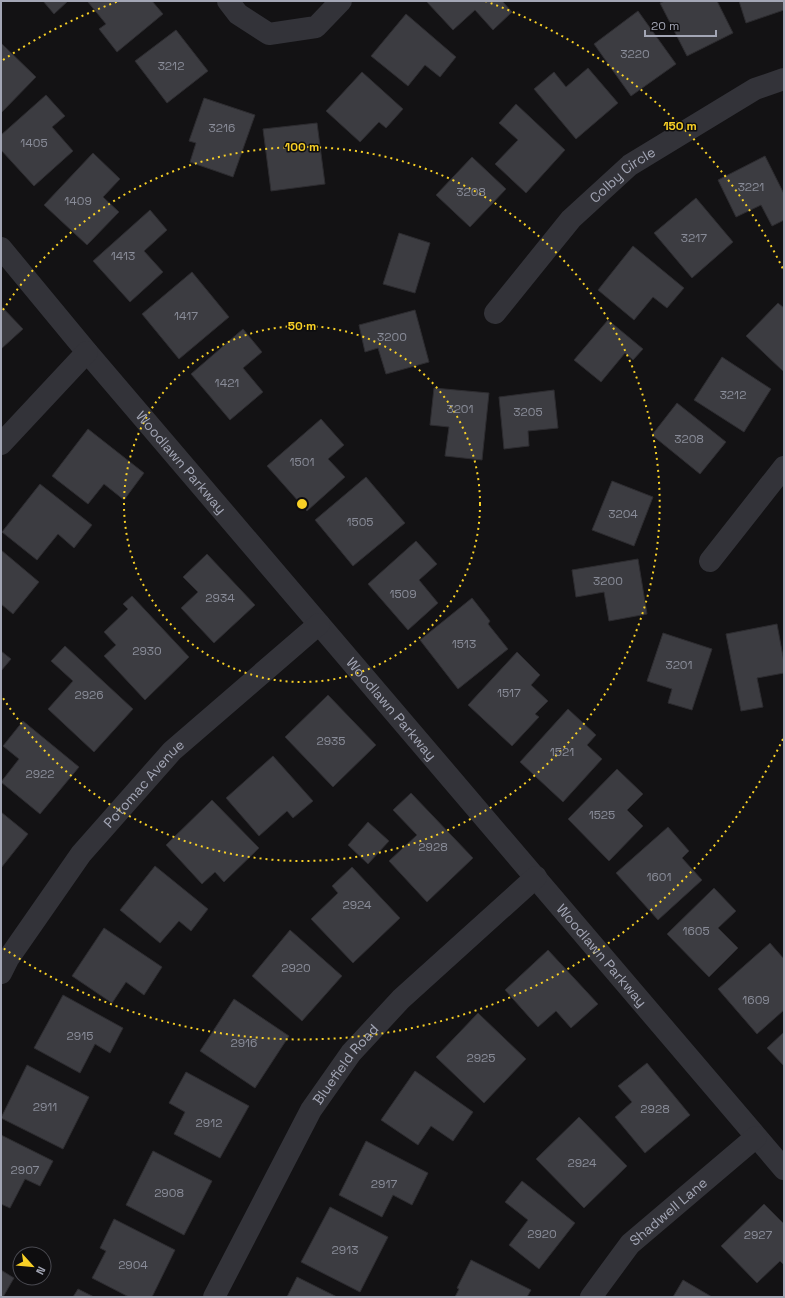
<svg xmlns="http://www.w3.org/2000/svg" width="785" height="1298" font-family="'Space Grotesk',sans-serif">
<style>
.building{fill:#3c3c41;stroke:#2d2c30}
.lines{fill:none;stroke-linecap:round;stroke-linejoin:round}
.minor{stroke:#333339;stroke-width:22}
.ring{fill:none;stroke:#f8d026;stroke-width:2;stroke-dasharray:2 4}
.labels{text-anchor:middle;dominant-baseline:central;stroke-width:3;stroke-linejoin:round;paint-order:stroke}
.number-label{font-size:12px;fill:#898c98}
.street-label{font-size:14px;fill:#a3a6b5;stroke:#0e0d0f}
.centre{fill:#f8d026;stroke:#0e0d0f;stroke-width:2}
.ring-label{font-size:12px;text-anchor:middle;font-weight:bold;fill:#f8d026;stroke:#0e0d0f;stroke-width:3;stroke-linejoin:round;paint-order:stroke}
</style>
<rect width="100%" height="100%" fill="#131214"/>
<!-- building -->
<g class="building">
<polygon points="43,1 68,1 54,14"/>
<polygon points="152,1 163,14 117,52 99,29 106,24 88,2"/>
<polygon points="426,1 502,1 512,12 493,30 475,10 453,30"/>
<polygon points="665,1 717,1 733,33 687,56 660,3"/>
<polygon points="739,1 784,1 784,10 746,23"/>
<polygon points="638,11 676,64 631,96 594,44"/>
<polygon points="406,14 456,57 440,77 425,65 408,86 371,56"/>
<polygon points="176,30 208,71 167,103 135,61"/>
<polygon points="1,43 36,77 1,113"/>
<polygon points="588,68 618,103 576,139 534,89 554,72 566,87"/>
<polygon points="362,72 403,109 386,128 379,122 360,142 326,111"/>
<polygon points="46,95 65,116 52,127 73,151 34,186 1,150 1,135"/>
<polygon points="204,98 255,115 233,177 190,162 196,143 189,141"/>
<polygon points="516,104 565,150 526,193 495,164 518,140 499,123"/>
<polygon points="317,123 325,184 271,191 263,129"/>
<polygon points="93,153 120,179 103,197 119,212 87,245 44,205"/>
<polygon points="765,156 784,194 784,220 772,226 761,205 736,217 718,180"/>
<polygon points="472,157 506,189 470,227 436,195"/>
<polygon points="696,198 733,242 692,278 654,233"/>
<polygon points="150,210 167,230 144,251 163,272 130,302 93,261"/>
<polygon points="399,233 430,243 415,293 383,284"/>
<polygon points="633,246 684,288 667,308 653,297 634,320 598,290"/>
<polygon points="192,272 229,317 179,359 142,314"/>
<polygon points="778,303 784,308 784,372 746,336"/>
<polygon points="1,306 23,329 1,349"/>
<polygon points="415,310 429,362 386,374 378,348 365,352 359,325"/>
<polygon points="608,320 643,349 633,360 625,353 601,382 574,360"/>
<polygon points="243,329 262,352 243,368 263,392 230,420 191,374"/>
<polygon points="722,357 771,389 744,432 694,400"/>
<polygon points="434,388 489,393 482,460 445,456 449,427 430,425"/>
<polygon points="554,390 558,428 528,431 529,446 504,449 499,397"/>
<polygon points="677,403 726,442 700,474 652,435"/>
<polygon points="321,419 344,445 328,459 345,477 307,511 267,466"/>
<polygon points="88,429 144,473 124,500 104,484 88,504 52,476"/>
<polygon points="366,477 405,523 353,566 315,520"/>
<polygon points="612,481 653,497 634,546 592,530"/>
<polygon points="40,484 92,525 74,548 58,534 37,560 2,532"/>
<polygon points="416,541 437,564 419,580 438,603 408,630 368,584"/>
<polygon points="1,550 39,582 13,614 1,604"/>
<polygon points="207,554 255,605 214,643 181,608 198,592 183,577"/>
<polygon points="638,559 647,614 609,621 604,592 576,597 572,570"/>
<polygon points="132,596 189,657 145,700 104,656 116,645 104,632 128,609 123,604"/>
<polygon points="472,598 490,621 488,624 508,649 458,689 420,640"/>
<polygon points="777,624 784,662 784,673 757,678 763,707 741,711 726,634"/>
<polygon points="663,633 712,649 692,710 668,703 672,689 647,681"/>
<polygon points="65,646 133,709 94,752 48,709 73,681 51,661"/>
<polygon points="1,651 11,659 1,671"/>
<polygon points="517,652 540,675 531,685 548,701 535,714 539,717 512,746 468,705"/>
<polygon points="328,695 376,745 333,787 285,737"/>
<polygon points="568,709 596,735 587,745 602,759 563,802 520,762"/>
<polygon points="23,721 79,767 40,814 1,782 19,759 3,746"/>
<polygon points="273,756 313,801 293,818 287,811 259,836 226,798"/>
<polygon points="617,769 643,794 627,810 643,826 609,861 568,819"/>
<polygon points="411,793 473,858 427,902 389,861 417,835 393,810"/>
<polygon points="212,800 259,848 224,882 215,872 202,884 166,845"/>
<polygon points="1,812 28,834 1,868"/>
<polygon points="368,822 389,841 368,864 348,845"/>
<polygon points="668,827 689,851 682,858 702,880 658,920 616,873"/>
<polygon points="155,866 208,909 191,931 179,921 160,943 120,910"/>
<polygon points="352,867 400,918 353,963 311,919 338,893 332,886"/>
<polygon points="714,888 736,911 718,928 738,948 709,977 667,934"/>
<polygon points="104,928 162,967 144,995 126,982 112,1003 72,976"/>
<polygon points="290,930 342,976 302,1021 252,976"/>
<polygon points="770,943 784,959 784,1010 757,1034 718,989"/>
<polygon points="548,950 598,1004 571,1028 556,1011 538,1027 505,990"/>
<polygon points="63,995 123,1028 110,1053 95,1044 80,1073 34,1048"/>
<polygon points="234,999 289,1036 255,1088 200,1051"/>
<polygon points="478,1013 526,1059 484,1103 436,1057"/>
<polygon points="784,1032 784,1066 767,1048"/>
<polygon points="647,1063 690,1115 645,1153 615,1117 632,1102 618,1086"/>
<polygon points="27,1065 89,1097 63,1149 1,1118"/>
<polygon points="415,1071 473,1112 453,1141 431,1126 418,1145 381,1120"/>
<polygon points="186,1072 249,1106 220,1158 174,1134 185,1112 169,1103"/>
<polygon points="579,1117 627,1166 584,1208 536,1159"/>
<polygon points="1,1135 53,1161 40,1186 25,1179 10,1208 1,1204"/>
<polygon points="366,1141 428,1173 412,1205 393,1195 382,1217 339,1195"/>
<polygon points="153,1151 212,1181 184,1235 126,1205"/>
<polygon points="522,1181 575,1223 539,1269 509,1245 528,1220 505,1202"/>
<polygon points="764,1204 784,1224 784,1265 780,1261 757,1283 721,1246"/>
<polygon points="330,1207 388,1237 360,1292 301,1262"/>
<polygon points="114,1219 175,1250 152,1297 129,1297 92,1278 106,1251 100,1248"/>
<polygon points="471,1260 531,1290 527,1297 455,1297 459,1289 457,1288"/>
<polygon points="1,1270 14,1278 3,1297 1,1297"/>
<polygon points="297,1277 337,1297 287,1297"/>
<polygon points="683,1280 712,1297 673,1297"/>
<polygon points="78,1289 94,1297 73,1297"/>
</g>
<g class="lines">
<!-- minor -->
<g class="minor">
<polyline points="228,1 238,14 269,34 316,27 341,1"/>
<path id="s1" d="M 1,248 L 87,352 L 784,1169"/>
<path id="s2" d="M 495,313 L 571,219 L 630,165 L 755,89 L 784,79"/>
<polyline points="1,444 87,352"/>
<polyline points="710,561 784,467"/>
<path id="s3" d="M 1,973 L 8,959 L 81,854 L 172,751 L 319,624"/>
<path id="s4" d="M 214,1297 L 311,1110 L 351,1053 L 401,999 L 536,877"/>
<path id="s5" d="M 591,1297 L 630,1244 L 756,1137"/>
</g>
</g>
<!-- distance rings -->
<g class="ring">
<circle cx="302" cy="504" r="178"/>
<path d="M3 310A357 357 0 1 1 3 698"/>
<path d="M783 739A535 535 0 0 1 3 948M3 60A535 535 0 0 1 119 1M485 1A535 535 0 0 1 783 269"/>
</g>
<g class="labels">
<!-- number labels -->
<g class="number-label">
<text x="635" y="54">3220</text>
<text x="171" y="66">3212</text>
<text x="222" y="128">3216</text>
<text x="34" y="143">1405</text>
<text x="751" y="187">3221</text>
<text x="471" y="192">3208</text>
<text x="78" y="201">1409</text>
<text x="694" y="238">3217</text>
<text x="123" y="256">1413</text>
<text x="186" y="316">1417</text>
<text x="392" y="337">3200</text>
<text x="227" y="383">1421</text>
<text x="733" y="395">3212</text>
<text x="460" y="409">3201</text>
<text x="528" y="412">3205</text>
<text x="689" y="439">3208</text>
<text x="302" y="462">1501</text>
<text x="623" y="514">3204</text>
<text x="360" y="522">1505</text>
<text x="608" y="581">3200</text>
<text x="403" y="594">1509</text>
<text x="220" y="598">2934</text>
<text x="464" y="644">1513</text>
<text x="147" y="651">2930</text>
<text x="679" y="665">3201</text>
<text x="509" y="693">1517</text>
<text x="89" y="695">2926</text>
<text x="331" y="741">2935</text>
<text x="562" y="752">1521</text>
<text x="40" y="774">2922</text>
<text x="602" y="815">1525</text>
<text x="433" y="847">2928</text>
<text x="659" y="877">1601</text>
<text x="357" y="905">2924</text>
<text x="696" y="931">1605</text>
<text x="296" y="968">2920</text>
<text x="756" y="1000">1609</text>
<text x="80" y="1036">2915</text>
<text x="244" y="1043">2916</text>
<text x="481" y="1058">2925</text>
<text x="45" y="1107">2911</text>
<text x="655" y="1109">2928</text>
<text x="209" y="1123">2912</text>
<text x="582" y="1163">2924</text>
<text x="25" y="1170">2907</text>
<text x="384" y="1184">2917</text>
<text x="169" y="1193">2908</text>
<text x="542" y="1234">2920</text>
<text x="758" y="1235">2927</text>
<text x="345" y="1250">2913</text>
<text x="133" y="1265">2904</text>
</g>
<!-- street labels -->
<g class="street-label">
<text stroke="none"><textPath href="#s2" startOffset="189">Colby Circle</textPath></text>
<text stroke="none"><textPath href="#s1" startOffset="280">Woodlawn Parkway</textPath></text>
<text stroke="none"><textPath href="#s1" startOffset="604">Woodlawn Parkway</textPath></text>
<text stroke="none"><textPath href="#s3" startOffset="238">Potomac Avenue</textPath></text>
<text stroke="none"><textPath href="#s1" startOffset="928">Woodlawn Parkway</textPath></text>
<text stroke="none"><textPath href="#s4" startOffset="268">Bluefield Road</textPath></text>
<text stroke="none"><textPath href="#s5" startOffset="116">Shadwell Lane</textPath></text>
</g>
</g>
<circle cx="302" cy="504" r="6" class="centre"/>
<g class="ring-label">
<text x="680" y="130">150 m</text>
<text x="302" y="151">100 m</text>
<text x="302" y="330">50 m</text>
</g>
<!-- border -->
<rect width="785" height="1298" fill="none" stroke="#a3a6b5" stroke-width="4"/>
<!-- north arrow -->
<g transform="translate(32 1266) rotate(117)"><circle r="19" fill="#0e0d0f" stroke="#4a4a51"/>
<path d="M0-3L7 15L0 10L-7 15Z" fill="#f8d026"/>
<text y="-6" font-size="11" font-weight="bold" text-anchor="middle" fill="#a3a6b5">N</text>
</g>
<!-- scale -->
<path d="M645 30v6h71v-6" fill="none" stroke="#a3a6b5" stroke-width="2"/>
<text x="651" y="30" font-size="12" fill="#a3a6b5" stroke="#0e0d0f" stroke-width="3" paint-order="stroke">20 m</text>
</svg>
